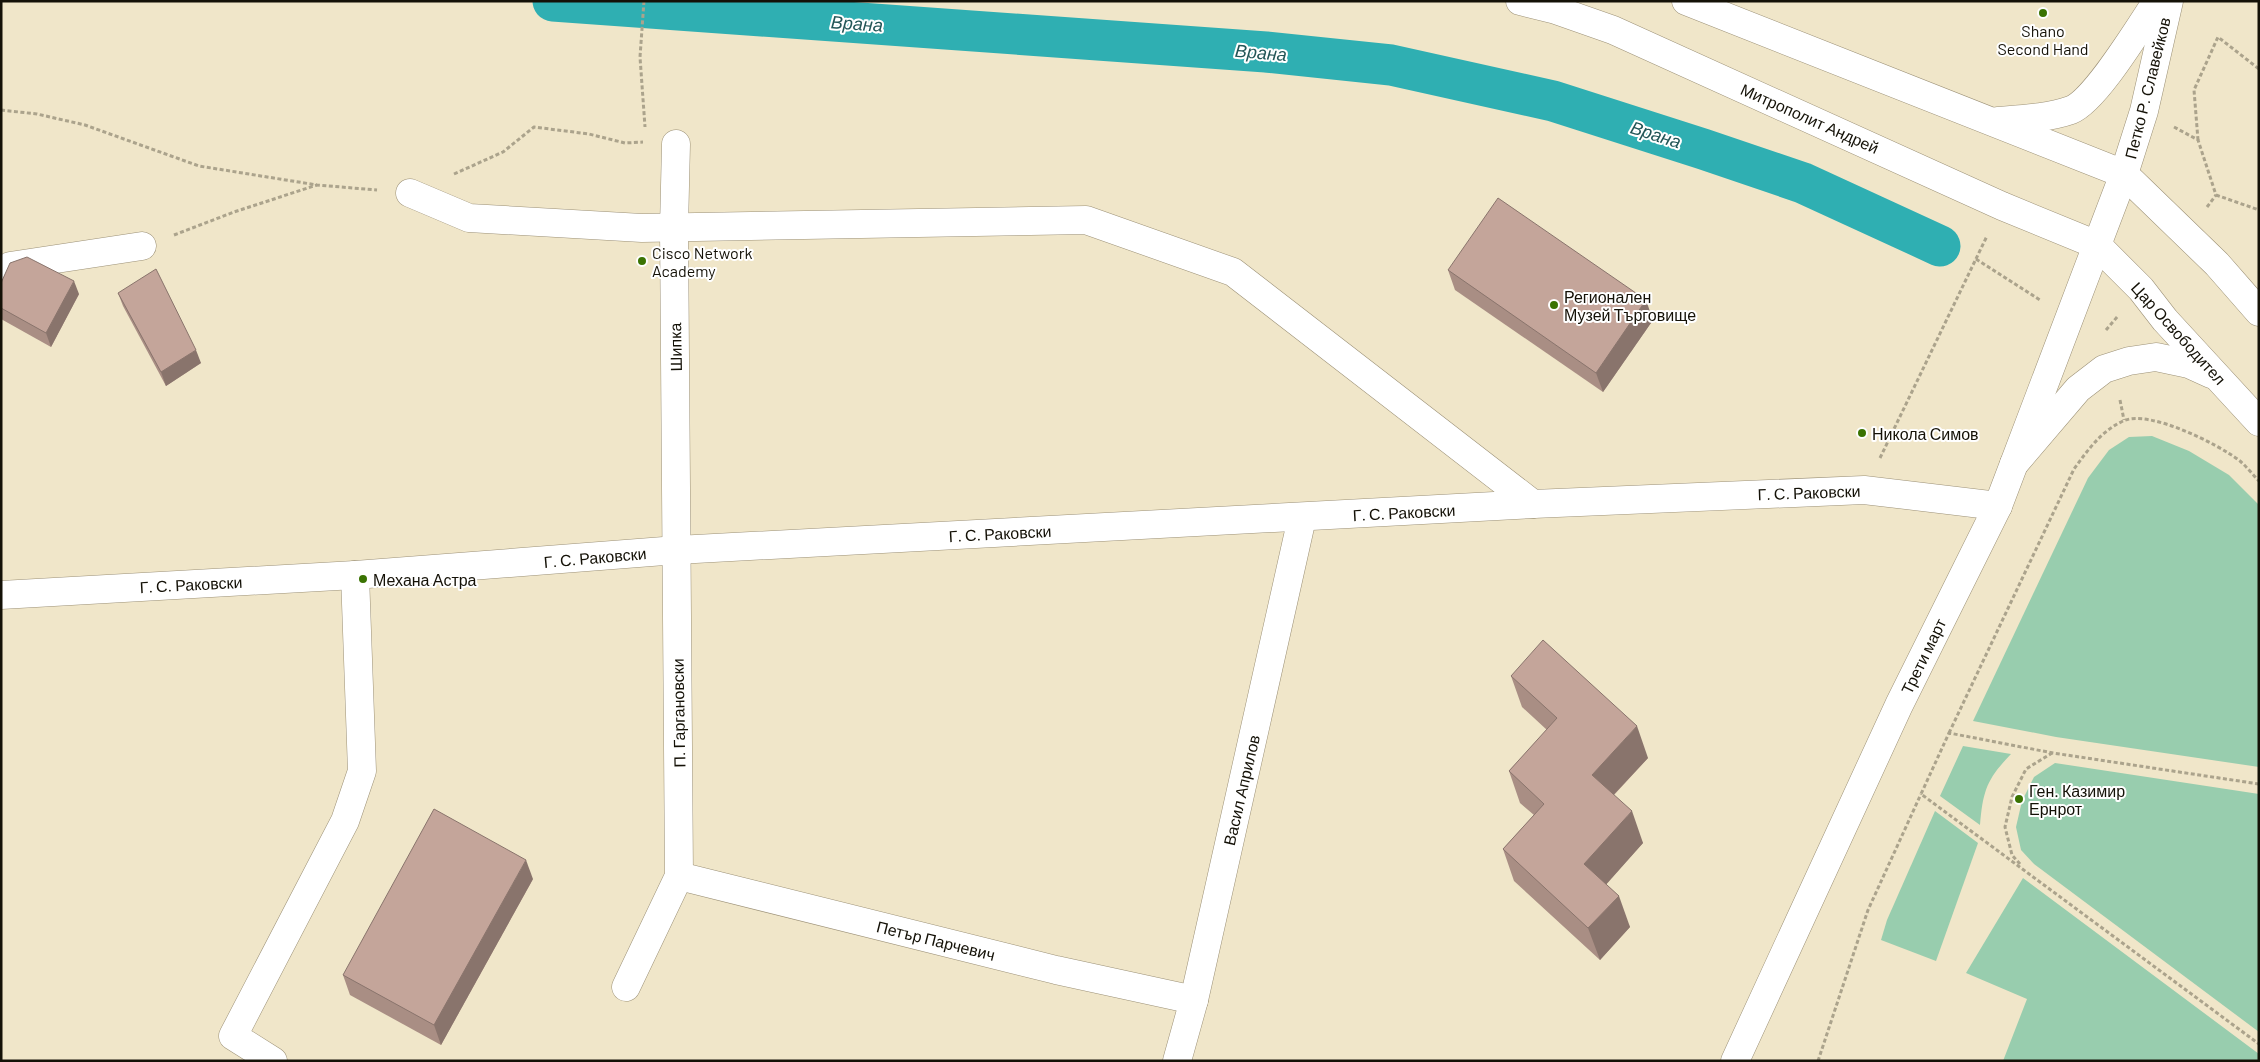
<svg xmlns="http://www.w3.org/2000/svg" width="2260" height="1062" font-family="Barlow,sans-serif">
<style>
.green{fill:#98cdae}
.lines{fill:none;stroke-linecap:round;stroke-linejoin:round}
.canal{stroke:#2fafb2;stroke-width:41}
.street-casing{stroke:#9c9177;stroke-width:29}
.secondary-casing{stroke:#9c9177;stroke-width:29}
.path{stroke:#aba38c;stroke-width:3;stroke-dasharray:4 2.5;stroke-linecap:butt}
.street{stroke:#fff;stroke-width:28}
.secondary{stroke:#fff;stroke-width:28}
.wall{fill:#a98e84}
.shaded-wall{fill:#89746c}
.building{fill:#c4a59a;stroke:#89746c}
.poi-dot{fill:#3a7302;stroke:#fff;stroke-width:2}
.labels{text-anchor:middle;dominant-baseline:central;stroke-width:4;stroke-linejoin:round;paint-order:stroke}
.poi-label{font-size:16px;fill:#141107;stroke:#fff;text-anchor:start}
.street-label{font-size:16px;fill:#141107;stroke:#fff}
.water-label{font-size:18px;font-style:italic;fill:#225657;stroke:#fff}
</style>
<rect width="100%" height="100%" fill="#f0e6c9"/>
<!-- green -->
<g class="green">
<polygon points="2152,436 2189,451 2229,475 2259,505 2259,767 2056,737 1973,721 2088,478 2109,450 2129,437"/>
<path d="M 1963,746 L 2011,754 C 1987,779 1983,790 1980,825 L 1940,796 Z"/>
<polygon points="2055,763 2259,794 2259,1032 2034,864 2021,850 2016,827 2022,801 2034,777"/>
<polygon points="1935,811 1978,843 1936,961 1881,940 1887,920"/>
<polygon points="2023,878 2259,1054 2259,1061 2003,1061 2027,999 1966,973"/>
</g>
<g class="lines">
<!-- canal -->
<polyline class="canal" points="553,1 1266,52 1391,65 1553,101 1703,149 1803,183 1940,246"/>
<!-- street casing -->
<g class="street-casing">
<g id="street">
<polyline points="410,193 469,218 642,228 1086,220 1233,272 1533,504"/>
<polyline points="1,282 10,266 142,246"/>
<polyline points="1,595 355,575 677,550 1533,504 1864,490 1998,506"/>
<polyline points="679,876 1056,970 1194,1000"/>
<polyline points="626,987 679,876 674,228 676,144"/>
<polyline points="273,1061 233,1036 345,821 362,771 355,575"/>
<polyline points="1177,1061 1194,1000 1302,518"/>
<polyline points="1735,1061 1899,705 1998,506 2097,245"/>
</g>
</g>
<!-- secondary casing -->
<g class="secondary-casing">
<g id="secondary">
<polyline points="1520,1 1556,10 1613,30 2002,206 2097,245 2141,289 2165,320 2259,422"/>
<polyline points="1686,1 2124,174 2217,264 2259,312"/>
<path d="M 1998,121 C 2022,119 2048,118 2071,110 C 2096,100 2140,26 2157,1"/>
<polyline points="2097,245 2124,174 2144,111 2169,1"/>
<polyline points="2014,464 2078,389 2104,369 2129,361 2156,357 2189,364 2211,374"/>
</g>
</g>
<!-- path -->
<g class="path">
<polyline points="644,1 640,57 645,127"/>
<polyline points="1,110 37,114 85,125 199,166 317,185 377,190"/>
<polyline points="2174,127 2198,140 2216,195"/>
<polyline points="2198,140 2194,90 2218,37 2259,69"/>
<polyline points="454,174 503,152 534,127 589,134 625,143 643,142"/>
<polyline points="2216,195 2259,210"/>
<polyline points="2207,207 2216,195"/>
<polyline points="174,235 234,212 317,185"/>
<polyline points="1976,259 2040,300"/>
<polyline points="2106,330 2118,316"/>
<polyline points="2120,400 2124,420"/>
<polyline points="1880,458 1987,236"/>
<path d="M 1949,733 L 2074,469 C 2088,450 2100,432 2123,421 C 2149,409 2218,444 2240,461 C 2247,467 2253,475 2259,481"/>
<polyline points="2259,784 2053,753 1949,733 1921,794 2259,1044"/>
<polyline points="2020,864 2012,855 2005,827 2012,797 2026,769 2052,753"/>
<polyline points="1818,1061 1868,910 1921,794"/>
</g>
<!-- street -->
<use href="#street" class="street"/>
<!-- secondary -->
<use href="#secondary" class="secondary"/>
</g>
<!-- wall -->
<g class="wall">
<polygon points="1448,270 1653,320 1603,392 1455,290"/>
<polygon points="1,283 79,294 51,347 1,319"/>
<polygon points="118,293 201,363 166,386 123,306"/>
<polygon points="1511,676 1648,758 1614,795 1643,843 1606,884 1630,927 1600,960 1514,881 1503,849 1534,815 1520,803 1509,771 1547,730 1522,707"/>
<polygon points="533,879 441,1045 350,995 343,975"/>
</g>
<!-- shaded-wall -->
<g class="shaded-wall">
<polygon points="74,281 79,294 51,347 46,333"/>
<polygon points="1646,300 1653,320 1603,392 1596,373"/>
<polygon points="196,350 201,363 166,386 161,372"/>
<polygon points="1637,726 1648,758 1603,806 1592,775"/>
<polygon points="1632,811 1643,843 1596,896 1584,864"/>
<polygon points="526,860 533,879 441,1045 434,1025"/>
<polygon points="1619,896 1630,927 1600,960 1588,928"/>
</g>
<!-- building -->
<g class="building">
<polygon points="1498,198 1646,300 1596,373 1448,270"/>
<polygon points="27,257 74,281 46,333 1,308 1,283 10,263"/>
<polygon points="156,269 196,350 161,372 118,293"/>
<polygon points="1543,640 1637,726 1592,775 1632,811 1584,864 1619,896 1588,928 1503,849 1544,804 1509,771 1557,718 1511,676"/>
<polygon points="434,809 526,860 434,1025 343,975"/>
</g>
<!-- markers -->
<g class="poi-dot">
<circle cx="2043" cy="13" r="5"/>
<circle cx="642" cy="261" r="5"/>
<circle cx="1554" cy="305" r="5"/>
<circle cx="1862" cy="433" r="5"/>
<circle cx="363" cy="579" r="5"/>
<circle cx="2019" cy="799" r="5"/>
</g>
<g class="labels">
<!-- poi labels -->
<g class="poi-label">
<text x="2043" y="30" text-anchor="middle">Shano<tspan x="2043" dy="18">Second Hand</tspan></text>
<text x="652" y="252">Cisco Network<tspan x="652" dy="18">Academy</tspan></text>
<text x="1564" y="296">Регионален<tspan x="1564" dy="18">Музей Търговище</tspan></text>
<text x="1872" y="433">Никола Симов</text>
<text x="373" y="579">Механа Астра</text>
<text x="2029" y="790">Ген. Казимир<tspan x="2029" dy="18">Ернрот</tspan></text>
</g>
<!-- street labels -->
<g class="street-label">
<text transform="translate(2147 88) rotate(-76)">Петко Р. Славейков</text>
<text transform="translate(1810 118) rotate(24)">Митрополит Андрей</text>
<text transform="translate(2179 333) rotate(48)">Цар Освободител</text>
<text transform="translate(675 347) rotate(-91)">Шипка</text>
<text transform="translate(1809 492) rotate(-2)">Г. С. Раковски</text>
<text transform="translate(1404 512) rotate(-3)">Г. С. Раковски</text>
<text transform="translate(1000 533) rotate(-3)">Г. С. Раковски</text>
<text transform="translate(595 557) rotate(-5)">Г. С. Раковски</text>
<text transform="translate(191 584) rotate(-3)">Г. С. Раковски</text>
<text transform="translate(1923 656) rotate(-64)">Трети март</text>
<text transform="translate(678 713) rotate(-91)">П. Гаргановски</text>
<text transform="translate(1241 790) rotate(-77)">Васил Априлов</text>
<text transform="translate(936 940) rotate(14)">Петър Парчевич</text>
</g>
<!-- water labels -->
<g class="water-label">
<text transform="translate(857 23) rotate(4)">Врана</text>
<text transform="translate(1261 52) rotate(5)">Врана</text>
<text transform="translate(1656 134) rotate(18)">Врана</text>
</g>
</g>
<!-- border -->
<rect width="2260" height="1062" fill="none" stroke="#141107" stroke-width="5"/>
</svg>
